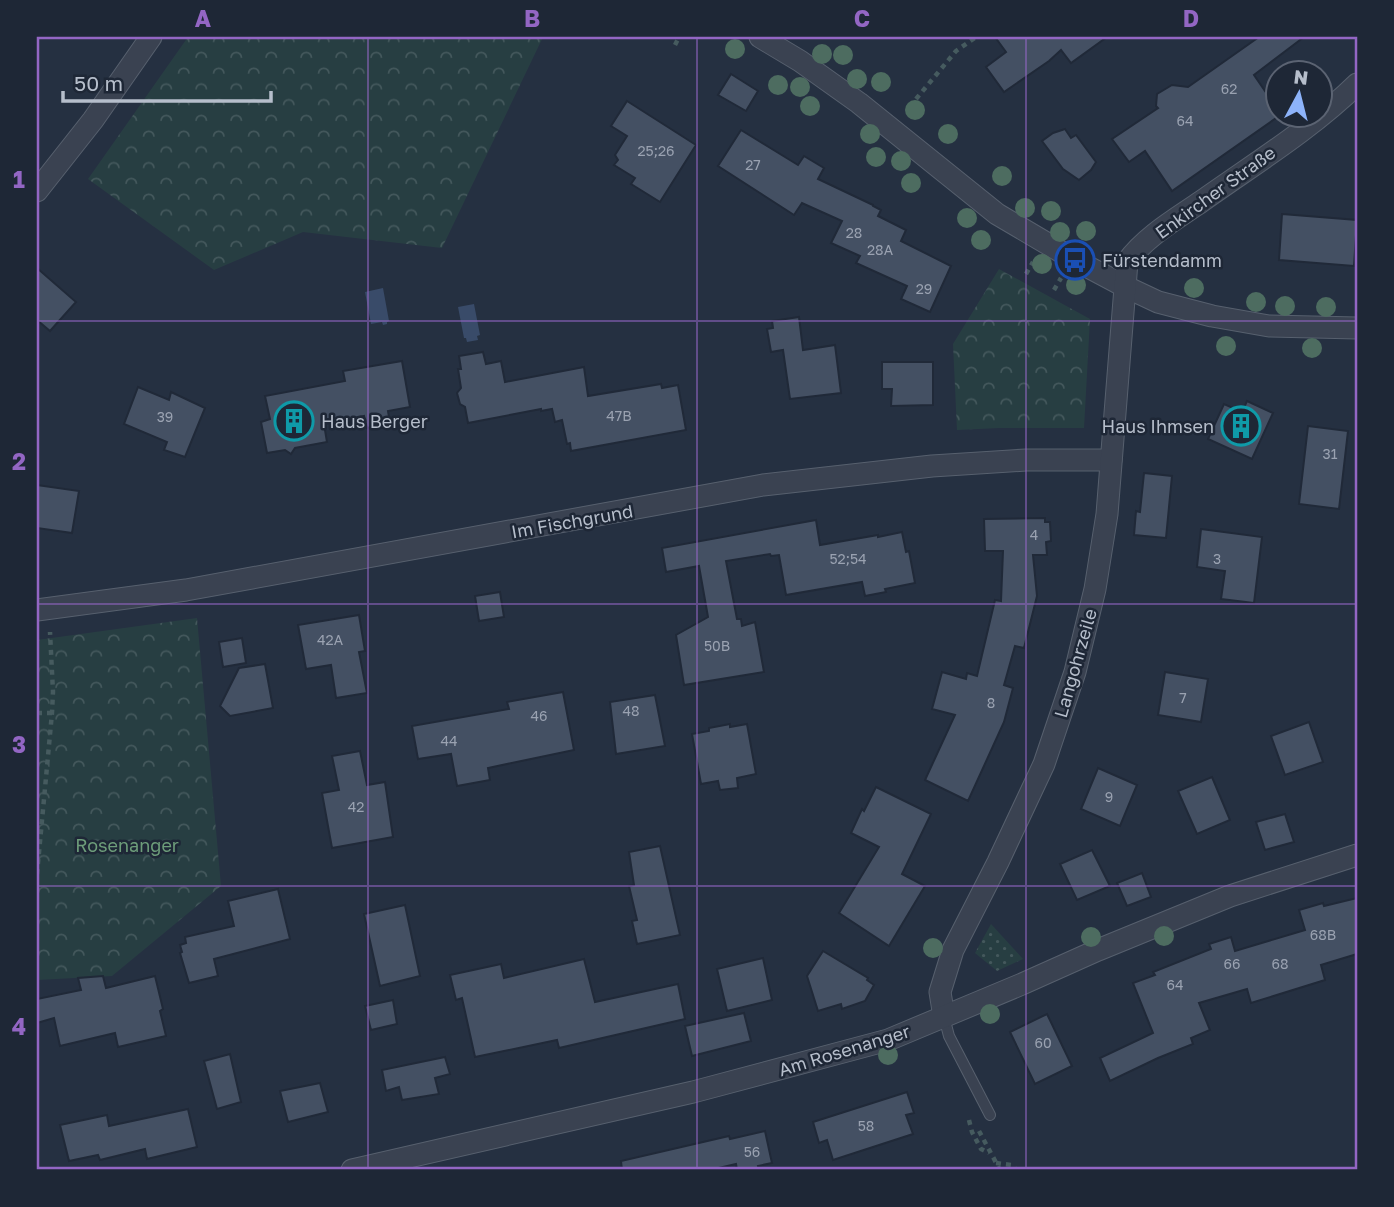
<svg xmlns="http://www.w3.org/2000/svg" width="1394" height="1207" font-family="'Golos Text',sans-serif">
<style>
.grass{fill:url(#grass-dots)}
.forest{fill:url(#forest-crowns)}
.water{fill:#394b69}
.building{fill:#445063;stroke:#202938;stroke-width:2}
.lines{fill:none;stroke-linecap:round;stroke-linejoin:round}
.service-casing{stroke:#57606e;stroke-width:12}
.minor-casing{stroke:#57606e;stroke-width:23}
.path{stroke:#465b5f;stroke-width:4.5;stroke-dasharray:5 5;stroke-linecap:butt}
.service{stroke:#3a4251;stroke-width:10}
.minor{stroke:#3a4251;stroke-width:21}
.tree{fill:#4d6c60}
.grid{fill:none;stroke:#9366c4;stroke-width:2;stroke-opacity:0.55}
.labels{text-anchor:middle;dominant-baseline:central;stroke-width:5;stroke-linejoin:round;paint-order:stroke}
.number-label{font-size:14px;fill:#9aa2b1}
.street-label{font-size:18px;fill:#b6becb;stroke:#1e2736}
.poi-label{font-size:18px;fill:#b6becb;stroke:#1e2736;text-anchor:start}
.park-label{font-size:18px;fill:#6d9d7a;stroke:#1e2736}
.neatline{fill:none;stroke:#9366c4;stroke-width:2.5}
.grid-label{font-size:23px;text-anchor:middle;font-weight:bold;fill:#9366c4}
</style>
<defs>
<pattern id="grass-dots" width="8" height="8" patternUnits="userSpaceOnUse" patternTransform="scale(1.75)"><rect width="8" height="8" fill="#273e42"/><path d="M2 2h.1M6 6h.1" fill="none" stroke="#44585c" stroke-width="1.8" stroke-linecap="round"/></pattern>
<pattern id="forest-crowns" width="20" height="18" patternUnits="userSpaceOnUse" patternTransform="scale(1.75)"><rect width="20" height="18" fill="#273e42"/><path d="M2 6a3 3 0 1 1 6 0M12 15a3 3 0 1 1 6 0" fill="none" stroke="#44585c"/></pattern>
</defs>
<rect width="100%" height="100%" fill="#253041"/>
<!-- grass -->
<polygon class="grass" points="991,924 1023,959 997,971 975,953"/>
<!-- forest -->
<g class="forest">
<polygon points="188,37 543,37 442,248 303,232 214,270 88,179"/>
<polygon points="999,269 1090,319 1084,428 999,428 957,430 953,344"/>
<polygon points="197,618 221,886 112,976 37,980 37,640"/>
</g>
<!-- water -->
<g class="water">
<polygon points="383,288 389,321 387,322 387,324 383,325 382,322 371,324 365,292"/>
<polygon points="474,304 480,335 477,336 478,340 467,342 466,338 464,338 458,307"/>
</g>
<!-- building -->
<g class="building">
<polygon points="995,37 1107,37 1071,63 1061,50 1049,61 1004,92 986,67 1006,52"/>
<polygon points="1259,37 1304,37 1254,75 1278,110 1279,116 1172,191 1145,151 1129,162 1112,139 1158,108 1156,106 1157,94 1172,85 1188,87"/>
<polygon points="731,74 758,91 746,111 718,95"/>
<polygon points="627,101 696,145 660,202 631,184 635,178 614,165 618,160 615,155 627,136 611,126"/>
<polygon points="1065,129 1071,138 1076,135 1096,162 1091,170 1079,180 1063,169 1042,141 1053,133"/>
<polygon points="741,130 798,165 804,156 824,168 818,179 873,205 873,206 881,210 878,216 906,230 901,241 951,266 930,312 901,299 907,286 856,263 860,256 831,243 842,221 802,203 794,215 718,166"/>
<polygon points="1282,214 1357,220 1354,266 1279,260"/>
<polygon points="37,268 76,302 50,331 37,320"/>
<polygon points="799,317 803,350 835,345 841,393 790,399 783,350 771,352 767,329 773,328 772,321"/>
<polygon points="483,352 486,364 501,361 505,382 584,367 588,396 661,384 662,388 678,385 686,430 571,451 570,443 567,444 562,420 555,422 552,409 541,411 541,409 468,423 465,407 460,404 457,393 461,388 458,369 461,369 459,356"/>
<polygon points="402,361 410,407 388,411 390,423 367,428 364,416 324,424 327,442 295,448 291,454 285,450 267,453 261,422 270,419 265,396 345,381 343,371"/>
<polygon points="882,362 933,362 933,405 891,406 892,389 882,389"/>
<polygon points="138,387 169,400 171,392 205,408 185,457 164,450 167,442 124,424"/>
<polygon points="1247,401 1273,413 1252,459 1208,439 1224,404 1242,412"/>
<polygon points="1308,426 1348,431 1339,509 1299,504"/>
<polygon points="1144,473 1172,476 1166,538 1134,535 1136,511 1140,512"/>
<polygon points="37,485 79,491 72,533 37,528"/>
<polygon points="1045,518 1045,522 1050,522 1051,541 1046,542 1047,555 1033,555 1037,596 1024,648 1015,646 1004,685 1013,688 1004,722 968,801 925,780 955,715 932,709 942,672 966,679 967,673 977,676 995,600 1001,601 1003,551 985,551 984,519"/>
<polygon points="816,520 820,545 878,535 878,537 902,532 906,552 909,551 915,583 885,589 886,592 865,596 862,582 786,595 779,555 771,556 770,554 726,561 737,619 741,619 742,626 755,622 764,672 684,685 676,635 708,617 699,566 666,572 662,548"/>
<polygon points="1201,529 1262,537 1254,603 1221,599 1225,571 1197,567"/>
<polygon points="500,592 504,617 479,621 475,596"/>
<polygon points="359,615 365,651 359,652 367,693 336,698 331,665 306,669 298,625"/>
<polygon points="242,638 246,663 223,667 219,642"/>
<polygon points="265,664 273,708 230,716 220,706 239,668"/>
<polygon points="1165,672 1208,679 1201,722 1158,715"/>
<polygon points="563,692 574,750 488,768 490,780 457,786 451,754 418,759 412,726 509,709 507,702"/>
<polygon points="655,695 665,746 616,754 610,702"/>
<polygon points="1309,722 1323,762 1285,775 1271,736"/>
<polygon points="730,724 730,727 747,724 756,774 737,778 738,788 720,790 718,781 701,784 692,734 709,731 709,728"/>
<polygon points="360,751 367,785 385,782 393,837 332,848 322,793 339,790 332,756"/>
<polygon points="1098,768 1137,785 1120,826 1081,809"/>
<polygon points="1212,777 1230,820 1197,834 1178,791"/>
<polygon points="876,787 931,814 902,874 925,886 889,946 839,913 879,847 851,833 862,809 864,811"/>
<polygon points="1285,814 1294,842 1265,850 1256,822"/>
<polygon points="660,846 680,935 637,944 632,921 637,920 629,886 634,885 629,852"/>
<polygon points="1092,850 1110,886 1077,900 1060,864"/>
<polygon points="1142,873 1151,897 1127,906 1117,883"/>
<polygon points="278,889 290,939 214,959 218,976 189,983 180,953 182,952 180,945 186,943 185,937 234,926 228,901"/>
<polygon points="1357,898 1357,954 1321,965 1325,980 1251,1003 1247,989 1199,1003 1210,1030 1191,1038 1193,1044 1158,1058 1110,1081 1100,1058 1153,1033 1133,983 1155,975 1153,972 1211,949 1209,944 1231,937 1235,951 1305,930 1299,910 1323,903 1324,906"/>
<polygon points="405,905 420,976 380,986 364,914"/>
<polygon points="823,951 868,978 867,980 874,985 865,1001 842,1009 841,1004 818,1011 807,976"/>
<polygon points="763,958 772,1000 727,1011 717,969"/>
<polygon points="584,959 595,1002 678,984 685,1019 559,1048 557,1040 475,1057 462,998 456,1000 450,975 501,964 504,978"/>
<polygon points="103,976 106,988 155,976 163,1009 160,1011 166,1036 118,1047 115,1033 60,1046 54,1018 37,1023 37,999 81,990 78,978"/>
<polygon points="393,1000 397,1024 371,1030 365,1006"/>
<polygon points="744,1013 751,1041 692,1056 685,1026"/>
<polygon points="1047,1014 1072,1066 1035,1084 1010,1032"/>
<polygon points="230,1054 241,1102 217,1109 204,1061"/>
<polygon points="445,1057 450,1074 435,1078 439,1094 402,1100 399,1087 386,1091 382,1070"/>
<polygon points="320,1083 328,1112 288,1122 280,1091"/>
<polygon points="907,1092 914,1113 906,1115 913,1134 833,1160 827,1140 819,1143 813,1122"/>
<polygon points="188,1109 197,1147 147,1159 145,1149 100,1160 98,1155 69,1161 60,1125 107,1115 109,1126"/>
<polygon points="765,1131 772,1163 758,1166 759,1170 737,1170 736,1164 710,1170 622,1170 621,1161 729,1136 730,1139"/>
</g>
<g class="lines">
<!-- service casing -->
<g class="service-casing">
<polyline id="service" points="944,1017 949,1036 990,1115"/>
</g>
<!-- minor casing -->
<g class="minor-casing">
<g id="minor">
<polyline points="760,37 800,61 859,103 997,214 1075,260 1124,286 1158,302 1212,316 1269,326 1357,328"/>
<polyline points="37,191 93,120 151,37"/>
<polyline points="37,610 186,590 763,485 932,466 1026,460 1111,460"/>
<path d="M 944,1017 L 940,992 L 953,950 L 998,862 L 1044,764 L 1075,672 L 1095,589 L 1107,514 L 1127,262 C 1146,236 1176,219 1202,201 C 1254,164 1311,129 1357,84"/>
<polyline points="352,1170 693,1092 888,1040 1022,984 1098,950 1230,896 1357,855"/>
</g>
</g>
<!-- path -->
<g class="path">
<polyline points="675,45 679,37"/>
<polyline points="916,99 956,51 976,37"/>
<polyline points="1026,274 1033,262"/>
<polyline points="1054,290 1061,278"/>
<polyline points="37,713 52,713"/>
<polyline points="37,874 52,713 53,692 50,632"/>
<polyline points="969,1120 972,1132 981,1149 989,1153"/>
<polyline points="979,1131 1000,1170"/>
<polyline points="996,1163 1012,1165 1016,1170"/>
</g>
<!-- service -->
<use href="#service" class="service"/>
<!-- minor -->
<use href="#minor" class="minor"/>
</g>
<!-- trees -->
<g class="tree">
<circle cx="735" cy="49" r="10"/>
<circle cx="822" cy="54" r="10"/>
<circle cx="843" cy="55" r="10"/>
<circle cx="857" cy="79" r="10"/>
<circle cx="881" cy="82" r="10"/>
<circle cx="778" cy="85" r="10"/>
<circle cx="800" cy="87" r="10"/>
<circle cx="810" cy="106" r="10"/>
<circle cx="915" cy="110" r="10"/>
<circle cx="870" cy="134" r="10"/>
<circle cx="948" cy="134" r="10"/>
<circle cx="876" cy="157" r="10"/>
<circle cx="901" cy="161" r="10"/>
<circle cx="1002" cy="176" r="10"/>
<circle cx="911" cy="183" r="10"/>
<circle cx="1025" cy="208" r="10"/>
<circle cx="1051" cy="211" r="10"/>
<circle cx="967" cy="218" r="10"/>
<circle cx="1086" cy="231" r="10"/>
<circle cx="1060" cy="232" r="10"/>
<circle cx="981" cy="240" r="10"/>
<circle cx="1042" cy="264" r="10"/>
<circle cx="1076" cy="285" r="10"/>
<circle cx="1194" cy="288" r="10"/>
<circle cx="1256" cy="302" r="10"/>
<circle cx="1285" cy="306" r="10"/>
<circle cx="1326" cy="307" r="10"/>
<circle cx="1226" cy="346" r="10"/>
<circle cx="1312" cy="348" r="10"/>
<circle cx="1164" cy="936" r="10"/>
<circle cx="1091" cy="937" r="10"/>
<circle cx="933" cy="948" r="10"/>
<circle cx="990" cy="1014" r="10"/>
<circle cx="888" cy="1055" r="10"/>
</g>
<!-- grid -->
<path class="grid" d="M 368,37 L 368,1170M 697,37 L 697,1170M 1026,37 L 1026,1170M 37,321 L 1357,321M 37,604 L 1357,604M 37,886 L 1357,886"/>
<!-- icons -->
<defs>
<g id="bus-ring" transform="scale(2.0125)"><circle r="9.5" fill="#1e2736" stroke="#1a4fb4" stroke-width="1.5"/><path d="M-5-6H5V4H4V6H2V4H-2V6H-4V4H-5ZM-3.5-4V0h7V-4ZM-3.5 1.2v1.5H-2V1.2ZM2 1.2v1.5H3.5V1.2Z" fill="#1a4fb4"/></g>
<g id="building-ring" transform="scale(2.0125)"><circle r="9.5" fill="#1e2736" stroke="#0f9aa8" stroke-width="1.5"/><path d="M-4-6H4V6H1V3H-1V6H-4ZM-2.5-4.3h1.7v1.8h-1.7ZM.8-4.3h1.7v1.8H.8ZM-2.5-1h1.7V.8h-1.7ZM.8-1h1.7V.8H.8Z" fill="#0f9aa8"/></g>
</defs>
<g fill-rule="evenodd">
<use href="#bus-ring" x="1075" y="260"/>
<use href="#building-ring" x="294" y="421"/>
<use href="#building-ring" x="1241" y="426"/>
</g>
<g class="labels">
<!-- number labels -->
<g class="number-label">
<text x="1229" y="88">62</text>
<text x="1185" y="120">64</text>
<text x="656" y="150">25;26</text>
<text x="753" y="164">27</text>
<text x="854" y="232">28</text>
<text x="880" y="249">28A</text>
<text x="924" y="288">29</text>
<text x="619" y="415">47B</text>
<text x="165" y="416">39</text>
<text x="1330" y="453">31</text>
<text x="1034" y="534">4</text>
<text x="848" y="558">52;54</text>
<text x="1217" y="558">3</text>
<text x="330" y="639">42A</text>
<text x="717" y="645">50B</text>
<text x="1183" y="697">7</text>
<text x="991" y="702">8</text>
<text x="631" y="710">48</text>
<text x="539" y="715">46</text>
<text x="449" y="740">44</text>
<text x="1109" y="796">9</text>
<text x="356" y="806">42</text>
<text x="1323" y="934">68B</text>
<text x="1232" y="963">66</text>
<text x="1280" y="963">68</text>
<text x="1175" y="984">64</text>
<text x="1043" y="1042">60</text>
<text x="866" y="1125">58</text>
<text x="752" y="1151">56</text>
</g>
<!-- street labels -->
<g class="street-label">
<text transform="translate(1215 192) rotate(-36)">Enkircher Straße</text>
<text transform="translate(572 521) rotate(-10)">Im Fischgrund</text>
<text transform="translate(1075 663) rotate(-74)">Langohrzeile</text>
<text transform="translate(844 1050) rotate(-17)">Am Rosenanger</text>
</g>
<!-- poi labels -->
<g class="poi-label">
<text x="1102" y="260">Fürstendamm</text>
<text x="321" y="421">Haus Berger</text>
<text x="1214" y="426" text-anchor="end">Haus Ihmsen</text>
</g>
<!-- park labels -->
<g class="park-label">
<text x="127" y="845">Rosenanger</text>
</g>
</g>
<!-- border -->
<rect width="1394" height="1207" fill="none" stroke="#1e2736" stroke-width="77"/>
<!-- north arrow -->
<g transform="translate(1299 94) rotate(7)"><circle r="33" fill="#1e2736" stroke="#5b6372" stroke-width="2"/>
<path d="M0-5L12 26L0 18L-12 26Z" fill="#8db3fa"/>
<text y="-10" font-size="19" font-weight="bold" text-anchor="middle" fill="#b6becb">N</text>
</g>
<!-- scale -->
<path d="M63 91v10h208v-10" fill="none" stroke="#b6becb" stroke-width="3.5"/>
<text x="74" y="91" font-size="21" fill="#b6becb" stroke="#1e2736" stroke-width="5" paint-order="stroke">50 m</text>
<rect x="38" y="38" width="1318" height="1130" class="neatline"/>
<g class="grid-label">
<text x="203" y="27">A</text>
<text x="532" y="27">B</text>
<text x="862" y="27">C</text>
<text x="1191" y="27">D</text>
<text x="19" y="188">1</text>
<text x="19" y="470">2</text>
<text x="19" y="753">3</text>
<text x="19" y="1035">4</text>
</g>
</svg>
